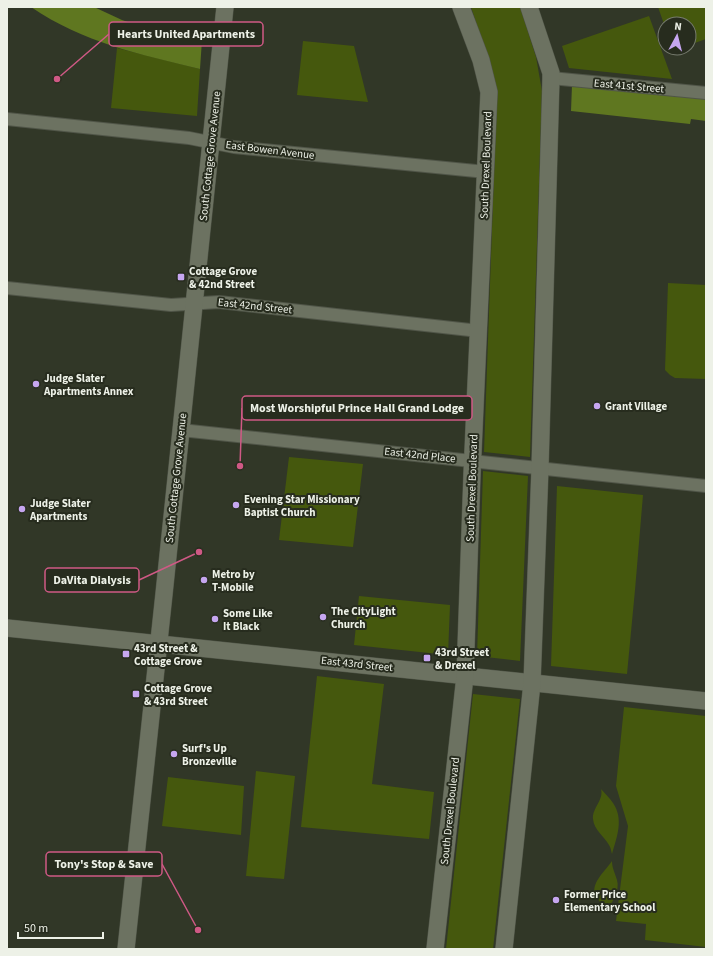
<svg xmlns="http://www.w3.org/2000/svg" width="713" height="956" font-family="'Source Sans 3',sans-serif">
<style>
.green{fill:#45580d}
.forest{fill:#5f7720}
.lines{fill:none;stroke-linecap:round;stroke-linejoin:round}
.street-casing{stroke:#505548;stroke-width:14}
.secondary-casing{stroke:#505548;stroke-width:18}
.street{stroke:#6c7261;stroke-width:12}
.secondary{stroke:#6c7261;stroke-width:17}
.poi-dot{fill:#c6a6f0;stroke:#272c1e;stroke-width:1.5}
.labels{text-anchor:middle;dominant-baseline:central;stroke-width:4;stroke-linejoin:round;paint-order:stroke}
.street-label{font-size:11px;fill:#edf1e7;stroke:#272c1e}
.poi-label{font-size:11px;font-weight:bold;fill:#edf1e7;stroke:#272c1e;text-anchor:start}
.leader{fill:none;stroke:#cf5985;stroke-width:1.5}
.callout-dot{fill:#cf5985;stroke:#272c1e;stroke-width:1.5}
.callout{fill:#272c1e;stroke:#cf5985;stroke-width:1.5}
.callout-label{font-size:12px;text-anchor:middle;font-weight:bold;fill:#edf1e7}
</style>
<rect width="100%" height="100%" fill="#313727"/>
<!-- green -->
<g class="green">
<polygon points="471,7 520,7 536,57 542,91 530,457 484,452 497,89 491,67"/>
<polygon points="658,7 706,7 706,39 689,45 689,24 665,24 665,27"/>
<polygon points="649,16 672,79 569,68 562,46"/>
<polygon points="303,41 354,46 368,102 297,95"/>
<polygon points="117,48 200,69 197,116 111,108"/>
<polygon points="668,283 706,285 706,379 675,378 670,375 665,370"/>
<polygon points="289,457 363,464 353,547 279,540"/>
<polygon points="483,471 528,476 520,661 477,656"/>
<polygon points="557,486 643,495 635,590 627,674 551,666"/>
<polygon points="359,596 450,605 448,655 354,645"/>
<polygon points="317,676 384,684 372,784 434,792 429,839 301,827"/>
<polygon points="473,694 520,699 493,949 446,949"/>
<polygon points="624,707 706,716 706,947 645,940 646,924 616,921 628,826 616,786"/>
<polygon points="256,771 295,776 284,879 246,876"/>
<polygon points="168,777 244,786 241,835 162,826"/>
<path d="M 601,789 C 605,794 610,798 613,803 C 624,819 617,837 612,854 C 611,851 611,848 609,845 C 604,836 594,830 593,819 C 592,808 604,800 601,789 Z"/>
<path d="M 612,861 C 612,868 615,873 617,880 C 620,890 613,902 607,909 C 603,905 597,900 595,894 C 591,883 606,870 612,861 Z"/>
</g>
<!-- forest -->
<g class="forest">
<path d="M 31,7 L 94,7 L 122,20 L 142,27 L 158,32 L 202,40 L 200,69 C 139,54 84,43 31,7 Z"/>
<polygon points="572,85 706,99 706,121 691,119 690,124 571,111"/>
</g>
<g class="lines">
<!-- street casing -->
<g class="street-casing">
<g id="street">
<polyline points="551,78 706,93"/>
<polyline points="7,119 189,138 234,147 486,172"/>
<polyline points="7,288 171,305 219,302 479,331"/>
<polyline points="181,430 706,486"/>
</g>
</g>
<!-- secondary casing -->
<g class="secondary-casing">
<g id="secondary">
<polyline points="7,628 706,701"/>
<polyline points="126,949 164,594 225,7"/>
<polyline points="435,949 465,676 472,474 489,92 481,60 461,7"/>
<polyline points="504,949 532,683 540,468 551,78 551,73 529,7"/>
</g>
</g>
<!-- street -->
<use href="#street" class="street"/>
<!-- secondary -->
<use href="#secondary" class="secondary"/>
</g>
<!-- markers -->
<g class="poi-dot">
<rect x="177" y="273" width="8" height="8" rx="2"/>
<circle cx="36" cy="384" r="4"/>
<circle cx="597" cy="406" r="4"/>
<circle cx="236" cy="505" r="4"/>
<circle cx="22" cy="509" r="4"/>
<circle cx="204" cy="580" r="4"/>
<circle cx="323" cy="617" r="4"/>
<circle cx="215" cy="619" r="4"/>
<rect x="122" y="650" width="8" height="8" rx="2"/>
<rect x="423" y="654" width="8" height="8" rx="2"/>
<rect x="132" y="690" width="8" height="8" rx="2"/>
<circle cx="174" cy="754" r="4"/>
<circle cx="556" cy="900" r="4"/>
</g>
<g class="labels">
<!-- street labels -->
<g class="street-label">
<text transform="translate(629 86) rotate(5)">East 41st Street</text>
<text transform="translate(270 150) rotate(7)">East Bowen Avenue</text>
<text transform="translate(210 156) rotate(-84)">South Cottage Grove Avenue</text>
<text transform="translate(486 165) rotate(-88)">South Drexel Boulevard</text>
<text transform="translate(255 306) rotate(6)">East 42nd Street</text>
<text transform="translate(420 455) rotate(6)">East 42nd Place</text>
<text transform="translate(176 478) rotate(-84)">South Cottage Grove Avenue</text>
<text transform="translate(472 488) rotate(-88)">South Drexel Boulevard</text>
<text transform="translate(357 664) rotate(6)">East 43rd Street</text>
<text transform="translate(450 811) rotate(-84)">South Drexel Boulevard</text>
</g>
<!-- poi labels -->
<g class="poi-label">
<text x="189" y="271">Cottage Grove<tspan x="189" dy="13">&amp; 42nd Street</tspan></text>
<text x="44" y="378">Judge Slater<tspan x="44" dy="13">Apartments Annex</tspan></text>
<text x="605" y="406">Grant Village</text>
<text x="244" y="499">Evening Star Missionary<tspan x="244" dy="13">Baptist Church</tspan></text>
<text x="30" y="503">Judge Slater<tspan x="30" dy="13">Apartments</tspan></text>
<text x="212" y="574">Metro by<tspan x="212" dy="13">T-Mobile</tspan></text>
<text x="331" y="611">The CityLight<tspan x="331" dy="13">Church</tspan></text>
<text x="223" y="613">Some Like<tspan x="223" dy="13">It Black</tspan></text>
<text x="134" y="648">43rd Street &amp;<tspan x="134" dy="13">Cottage Grove</tspan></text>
<text x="435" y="652">43rd Street<tspan x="435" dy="13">&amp; Drexel</tspan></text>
<text x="144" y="688">Cottage Grove<tspan x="144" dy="13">&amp; 43rd Street</tspan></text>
<text x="182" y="748">Surf's Up<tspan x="182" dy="13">Bronzeville</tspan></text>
<text x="564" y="894">Former Price<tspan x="564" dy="13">Elementary School</tspan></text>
</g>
</g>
<!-- callouts -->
<path class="leader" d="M57 79L109 34M240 466L242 408M199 552L139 580M198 930L162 864"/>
<g class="callout-dot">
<circle cx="57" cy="79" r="4"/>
<circle cx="240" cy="466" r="4"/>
<circle cx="199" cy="552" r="4"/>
<circle cx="198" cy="930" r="4"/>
</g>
<g class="callout">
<rect x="109" y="22" width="154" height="24" rx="4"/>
<rect x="242" y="396" width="230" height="24" rx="4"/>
<rect x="45" y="568" width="94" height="24" rx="4"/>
<rect x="46" y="852" width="116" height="24" rx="4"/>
</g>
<g class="callout-label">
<text x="186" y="38">Hearts United Apartments</text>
<text x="357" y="412">Most Worshipful Prince Hall Grand Lodge</text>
<text x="92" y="584">DaVita Dialysis</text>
<text x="104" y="868">Tony's Stop &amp; Save</text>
</g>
<!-- border -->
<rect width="713" height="956" fill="none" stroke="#edf1e7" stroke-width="16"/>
<!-- north arrow -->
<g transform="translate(677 36) rotate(7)"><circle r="19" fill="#272c1e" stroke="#767b6e"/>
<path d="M0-3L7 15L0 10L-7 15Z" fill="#c6a6f0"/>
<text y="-6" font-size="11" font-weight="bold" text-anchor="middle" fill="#edf1e7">N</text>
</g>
<!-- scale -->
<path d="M18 932v6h85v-6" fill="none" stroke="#edf1e7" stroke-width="2"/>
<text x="24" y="932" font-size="12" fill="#edf1e7" stroke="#272c1e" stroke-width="3" paint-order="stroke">50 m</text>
</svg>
